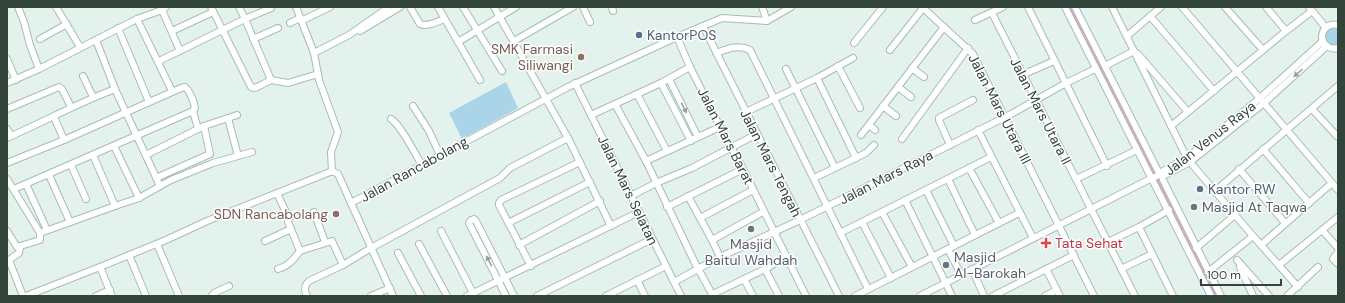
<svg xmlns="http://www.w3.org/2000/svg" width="1345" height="303" font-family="'DM Sans',sans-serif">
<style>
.green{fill:#aad4e8}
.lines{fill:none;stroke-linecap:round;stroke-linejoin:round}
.canal{stroke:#f19dda;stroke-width:5.5}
.minor-casing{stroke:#a6beb2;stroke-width:8}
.minor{stroke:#fff;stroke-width:6}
.oneway{fill:#99a29d}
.service-dot{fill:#5c6f8a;stroke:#fff;stroke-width:1.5}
.education-dot{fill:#8d6e63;stroke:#fff;stroke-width:1.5}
.worship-dot{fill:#6b7280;stroke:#fff;stroke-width:1.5}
.health-dot{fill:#e0444e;stroke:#fff;stroke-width:1.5}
.labels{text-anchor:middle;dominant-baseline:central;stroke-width:3;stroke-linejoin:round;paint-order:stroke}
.service-label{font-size:14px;fill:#4e5e75;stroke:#fff;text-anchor:start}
.education-label{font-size:14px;fill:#785e54;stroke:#fff;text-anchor:end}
.street-label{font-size:14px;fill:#33443b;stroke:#fff}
.worship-label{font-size:14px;fill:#5b616d;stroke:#fff;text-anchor:start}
.health-label{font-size:14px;fill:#be3a42;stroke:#fff;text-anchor:start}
</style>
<rect width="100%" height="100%" fill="#e3f2ec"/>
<!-- green -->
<g class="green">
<polygon points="1335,27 1338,28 1338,46 1335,47 1328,44 1324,38 1328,30"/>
<polygon points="506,82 518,108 462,139 449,113"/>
</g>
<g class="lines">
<!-- canal -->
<polyline class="canal" points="1070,7 1215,296"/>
<!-- minor casing -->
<g class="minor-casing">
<g id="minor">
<polyline points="18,7 24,22 30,45 39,69"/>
<polyline points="56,7 80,47"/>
<polyline points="211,7 251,87 255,88 271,80 288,83 318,74"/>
<polyline points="296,7 314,53 319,80 338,132 331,152 332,172"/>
<path d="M 410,7 L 420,24 C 427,27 437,22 444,19"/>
<polyline points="438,7 480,80"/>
<polyline points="463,7 502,71"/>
<polyline points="494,7 568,138 611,226"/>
<polyline points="583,7 590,22"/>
<polyline points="612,7 613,11"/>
<polyline points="762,7 767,21"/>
<polyline points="922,7 973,54 1094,296"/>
<polyline points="1028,7 1107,166"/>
<polyline points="1065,7 1211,296"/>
<polyline points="1075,7 1160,175"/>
<polyline points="1112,7 1187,158"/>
<polyline points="1182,7 1338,190"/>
<polyline points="1225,7 1263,50"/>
<polyline points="1266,7 1286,31"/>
<polyline points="1309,7 1326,28"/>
<polyline points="271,8 245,19 271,80"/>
<polyline points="162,10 180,51"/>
<polyline points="992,13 1135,296"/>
<polyline points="1150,16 1214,91"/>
<polyline points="137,19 172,91"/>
<polyline points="975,20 1003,7"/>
<polyline points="301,21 330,7"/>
<polyline points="290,23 300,18"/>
<path d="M 1338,25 C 1329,23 1322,28 1322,38 C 1324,46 1330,50 1338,48"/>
<polyline points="703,26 839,296"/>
<polyline points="118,28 149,102"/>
<polyline points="172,31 213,12"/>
<polyline points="360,31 400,7"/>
<polyline points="1127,36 1161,7"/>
<polyline points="677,37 690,67 720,127 743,169 806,296"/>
<polyline points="40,39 67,24"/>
<polyline points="253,39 278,28"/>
<polyline points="96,40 115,89 160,186"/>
<polyline points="514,41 573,7"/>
<polyline points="458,42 516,7"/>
<polyline points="854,43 883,7"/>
<polyline points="890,50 923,8"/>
<polyline points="314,53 349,35 389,7"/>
<path d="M 716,53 C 727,49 738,44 750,50 L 868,289"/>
<polyline points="1138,54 1188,112"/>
<polyline points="7,59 16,80"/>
<polyline points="159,61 245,19 239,7"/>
<polyline points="838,66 860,108"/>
<polyline points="1105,66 1134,51"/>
<polyline points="912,68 924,77"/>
<polyline points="786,69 835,168"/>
<polyline points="1022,75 1054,61"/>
<polyline points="83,76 93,97"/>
<polyline points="817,78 856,158"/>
<polyline points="669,79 698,137"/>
<polyline points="7,83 39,69 137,19 162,10 166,7"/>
<polyline points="575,83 681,296"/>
<polyline points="661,83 691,141"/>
<polyline points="898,87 911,97"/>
<polyline points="637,94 667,151"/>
<polyline points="615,104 646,161 695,263 713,296"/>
<polyline points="413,106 429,131 440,155"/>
<polyline points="883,106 896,116"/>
<polyline points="7,109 59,87 62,89 71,107"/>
<polyline points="1312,109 1337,136"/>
<polyline points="746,112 817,78 853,58"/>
<polyline points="591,115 661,83 690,67"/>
<polyline points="54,117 64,140"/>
<polyline points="228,118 238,156"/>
<path d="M 391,119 C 401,125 415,154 422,165"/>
<polyline points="869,125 875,130"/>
<polyline points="1171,126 1286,31 1312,11"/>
<polyline points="7,129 11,136"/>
<polyline points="978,130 1033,238"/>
<polyline points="861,135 944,27"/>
<path d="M 7,138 C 43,122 78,103 115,89"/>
<polyline points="902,139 968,48"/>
<polyline points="950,145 939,120 939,118 973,100"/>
<polyline points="114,146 139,198"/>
<polyline points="1263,149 1309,203"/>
<polyline points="93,155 115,206"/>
<polyline points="146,155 204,126 237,115"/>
<polyline points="646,161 720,127"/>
<polyline points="1190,162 1253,236 1298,287"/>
<polyline points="7,163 64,140 181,88 185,87 188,90 193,100 195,108 193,111 198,129"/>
<polyline points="71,165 86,199"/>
<polyline points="969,168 999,223"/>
<polyline points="1239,169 1285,223"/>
<polyline points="1163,171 1187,158 1260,98 1323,41"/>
<polyline points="49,175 70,222"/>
<polyline points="156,178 210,154 204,126"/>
<polyline points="814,178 866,153 874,145"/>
<polyline points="7,179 40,233 40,240 17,247 7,231"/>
<polyline points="948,179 975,235"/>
<polyline points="1076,179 1137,150"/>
<polyline points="1163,180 1221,296"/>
<polyline points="26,184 47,230"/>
<polyline points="14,189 193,111"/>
<polyline points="926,190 954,246"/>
<polyline points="1215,191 1338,86"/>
<polyline points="277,193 289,219 288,222 300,251 332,241 343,265"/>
<polyline points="631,196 656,183 692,168 757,134"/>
<polyline points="688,196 712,240 720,257"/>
<polyline points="905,200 952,296"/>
<polyline points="351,203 393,296"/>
<polyline points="667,207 743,169"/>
<polyline points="314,212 325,242"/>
<polyline points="882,212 912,267"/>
<polyline points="700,218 753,190"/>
<polyline points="862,222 891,278"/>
<polyline points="508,223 590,182"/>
<polyline points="1139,227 1173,296"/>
<polyline points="1322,230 1338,248"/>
<polyline points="441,231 473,293"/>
<polyline points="40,233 115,206 139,198 171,180 213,163 252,152"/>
<polyline points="840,233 991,157"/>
<polyline points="712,240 763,212"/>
<polyline points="265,241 291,229"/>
<polyline points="1108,242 1139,227 1169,210"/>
<polyline points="157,244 179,296"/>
<polyline points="419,244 447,296"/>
<polyline points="519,245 600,201"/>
<polyline points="1261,245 1332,183"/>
<polyline points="20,247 19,253 9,260 23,296"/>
<polyline points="1196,248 1235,215"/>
<polyline points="948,249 961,275"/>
<polyline points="1338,252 1333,259 1338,264"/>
<polyline points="398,253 421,296"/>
<polyline points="129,255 146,296"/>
<polyline points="1237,260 1269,296"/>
<polyline points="1279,265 1338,217"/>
<polyline points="531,266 499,205 499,203 501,200 580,162"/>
<polyline points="100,267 112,296"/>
<polyline points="1240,267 1253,296"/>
<path d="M 278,269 C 289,266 293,260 300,251"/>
<polyline points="765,269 779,296"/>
<polyline points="972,269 984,296"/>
<polyline points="1046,269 1060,296"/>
<polyline points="1121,269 1152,254"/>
<polyline points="1208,272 1253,236"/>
<polyline points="744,279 753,296"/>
<polyline points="637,280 645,296"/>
<polyline points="674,282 720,257 800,220 950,145 1013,113 1066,83 1095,69"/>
<polyline points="713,294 765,269 786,257"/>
<polyline points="26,296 100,267 166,240 207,221 330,172 334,172 338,174 351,203 568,87 677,37 722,18 767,21 791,7"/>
<polyline points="96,296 110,290"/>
<polyline points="212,296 214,293 229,286"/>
<path d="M 307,296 C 304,290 304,286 309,281 L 343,265 L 371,248 L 500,178 L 510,168 L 568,138"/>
<polyline points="371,296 390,288"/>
<polyline points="467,296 639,212"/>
<polyline points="506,296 469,223 471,220 474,219 476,221 514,296"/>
<polyline points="537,296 652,239"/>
<polyline points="606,296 666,266"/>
<polyline points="855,296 1019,213"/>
<polyline points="920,296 1152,178 1160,175 1165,175 1190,162 1264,103 1327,46"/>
<polyline points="993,296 1074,255"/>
<polyline points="1045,296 1057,290"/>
<polyline points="1287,296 1318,267"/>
</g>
</g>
<!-- minor -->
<use href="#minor" class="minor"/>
</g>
<!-- one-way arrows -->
<defs><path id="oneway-solid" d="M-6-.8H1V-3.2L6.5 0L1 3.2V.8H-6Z"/></defs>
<g class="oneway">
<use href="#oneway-solid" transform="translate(1298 73) rotate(138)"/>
<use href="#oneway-solid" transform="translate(684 108) rotate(63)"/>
<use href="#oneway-solid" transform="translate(489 261) rotate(-118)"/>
</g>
<!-- markers -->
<g class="service-dot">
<circle cx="639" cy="35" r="4"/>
<circle cx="1200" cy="189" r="4"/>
</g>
<g class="education-dot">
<circle cx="581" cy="57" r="4"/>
<circle cx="336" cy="214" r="4"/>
</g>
<g class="worship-dot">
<circle cx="1194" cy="207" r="4"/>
<circle cx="751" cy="229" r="4"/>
<circle cx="946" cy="265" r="4"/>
</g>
<path class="health-dot" d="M1044 237h4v4h4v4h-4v4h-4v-4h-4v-4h4z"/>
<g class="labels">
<!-- service labels -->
<g class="service-label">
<text x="647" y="35">KantorPOS</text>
<text x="1208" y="189">Kantor RW</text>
</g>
<!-- education labels -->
<g class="education-label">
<text x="573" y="49">SMK Farmasi<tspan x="573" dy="16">Siliwangi</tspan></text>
<text x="328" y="214">SDN Rancabolang</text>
</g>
<!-- street labels -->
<g class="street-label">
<text transform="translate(1000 109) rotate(63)">Jalan Mars Utara III</text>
<text transform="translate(1041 111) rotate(63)">Jalan Mars Utara II</text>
<text transform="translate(726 136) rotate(63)">Jalan Mars Barat</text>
<text transform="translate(1210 138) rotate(-38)">Jalan Venus Raya</text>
<text transform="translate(771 163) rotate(63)">Jalan Mars Tengah</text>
<text transform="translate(414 169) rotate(-29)">Jalan Rancabolang</text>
<text transform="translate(886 177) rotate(-27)">Jalan Mars Raya</text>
<text transform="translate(628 190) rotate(64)">Jalan Mars Selatan</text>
</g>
<!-- worship labels -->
<g class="worship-label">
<text x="1202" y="207">Masjid At Taqwa</text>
<text x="751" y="244" text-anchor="middle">Masjid<tspan x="751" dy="16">Baitul Wahdah</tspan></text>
<text x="954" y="257">Masjid<tspan x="954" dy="16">Al-Barokah</tspan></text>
</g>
<!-- health labels -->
<g class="health-label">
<text x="1055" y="243">Tata Sehat</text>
</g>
</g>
<!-- border -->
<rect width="1345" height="303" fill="none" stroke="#33443b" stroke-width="16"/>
<!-- scale -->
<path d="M1201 279v6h80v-6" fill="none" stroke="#33443b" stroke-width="2"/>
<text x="1207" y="279" font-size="12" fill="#33443b" stroke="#ffffff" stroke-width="3" paint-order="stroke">100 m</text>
</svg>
